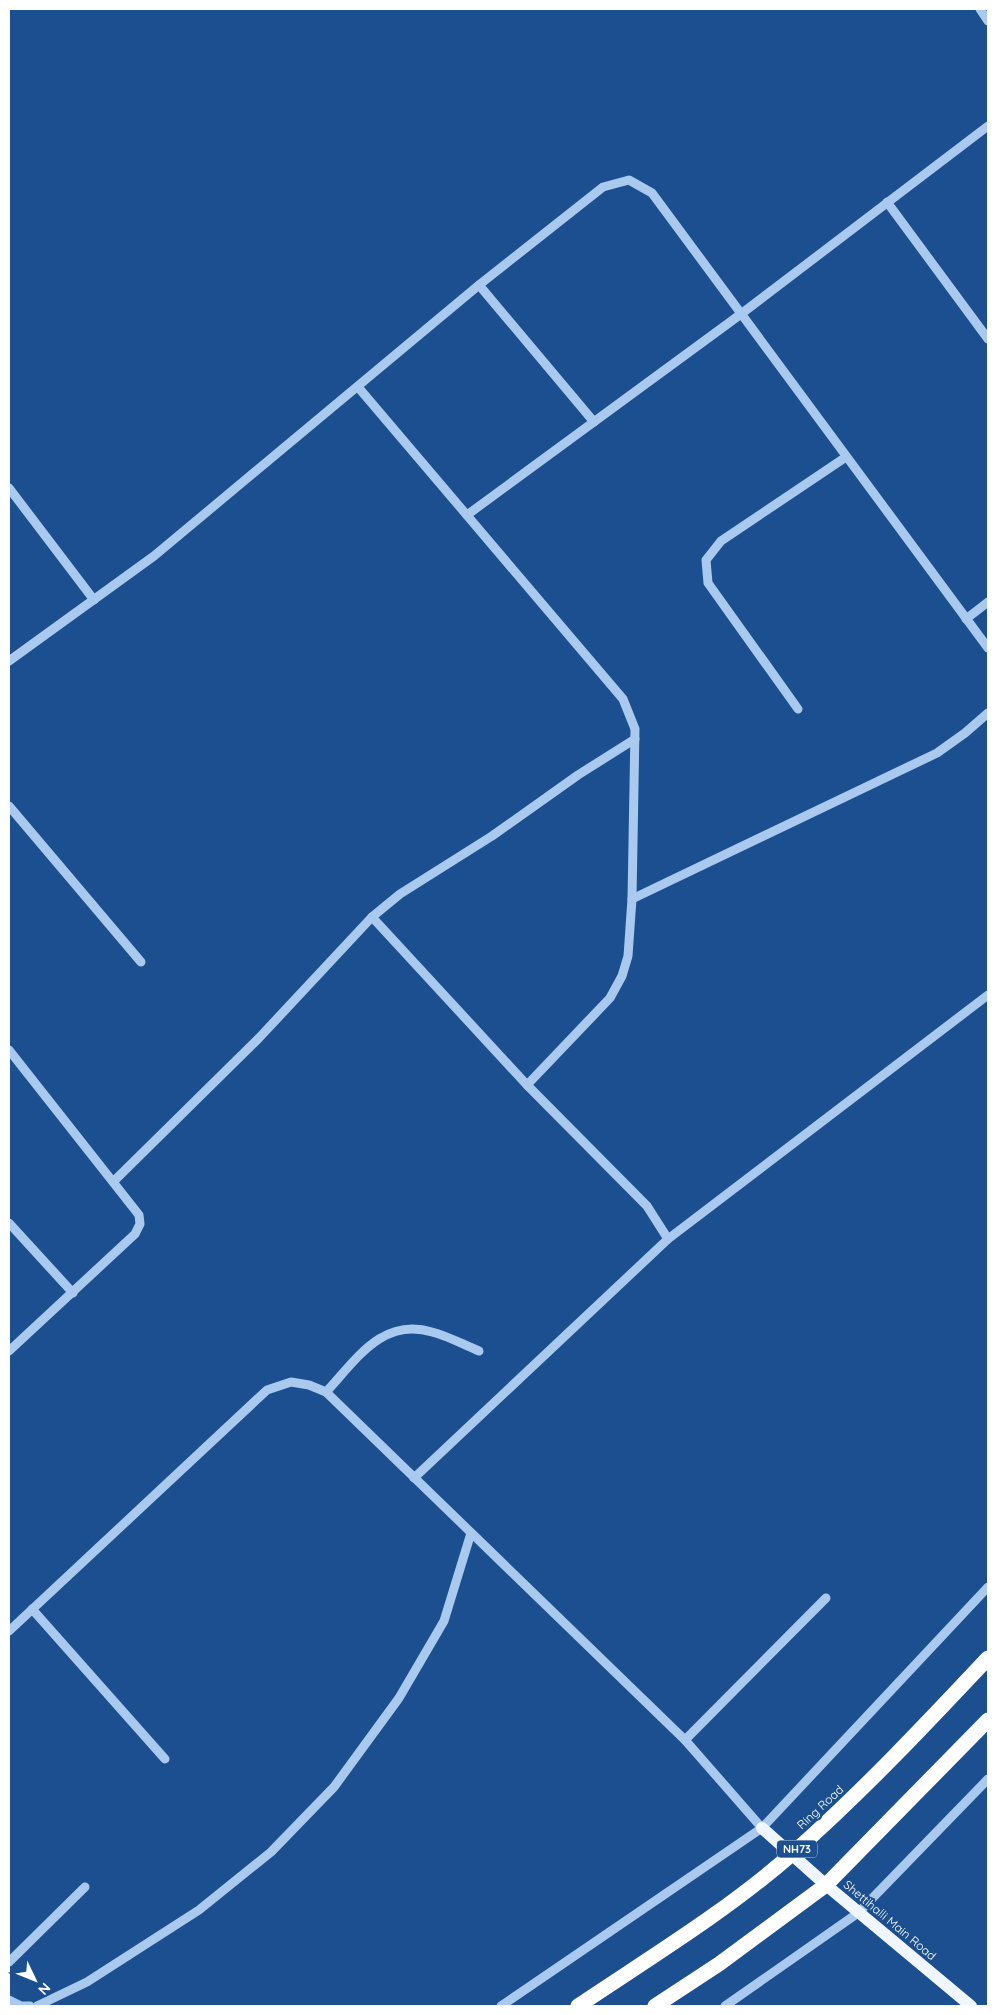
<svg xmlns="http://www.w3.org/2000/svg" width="997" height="2015" font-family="Quicksand,sans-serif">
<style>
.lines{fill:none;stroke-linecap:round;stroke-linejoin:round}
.minor{stroke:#a9c9ee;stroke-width:9}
.major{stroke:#f0f6ff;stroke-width:12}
.highway{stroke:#fff;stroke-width:15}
.labels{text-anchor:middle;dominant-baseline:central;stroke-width:4.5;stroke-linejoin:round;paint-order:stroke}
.shield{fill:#1b4f8f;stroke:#bbcadd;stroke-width:1}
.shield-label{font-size:11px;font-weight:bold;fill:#fff}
.street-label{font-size:12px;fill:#fff;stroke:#1b4f8f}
</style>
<rect width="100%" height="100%" fill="#1b4f8f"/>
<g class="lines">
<!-- minor -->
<g class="minor">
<polyline points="980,9 988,21"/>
<polyline points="887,202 988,339"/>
<polyline points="479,285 594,422"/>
<polyline points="358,387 623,699 635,729 632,899 628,956 622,976 610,998 527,1085"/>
<polyline points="9,488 94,600"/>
<polyline points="467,515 741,314 988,126"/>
<polyline points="966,619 988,602"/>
<polyline points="9,661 154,556 479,285 603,187 629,180 652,193 988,648"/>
<polyline points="798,709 708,583 706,560 721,541 846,457"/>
<polyline points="9,806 141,962"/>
<polyline points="632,899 937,753 965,733 988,713"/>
<polyline points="372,917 527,1085 647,1206 668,1239 988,995"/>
<polyline points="9,1050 139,1215 140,1224 135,1234 9,1351"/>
<polyline points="114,1181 259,1038 372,917 400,894 492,836 578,775 635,739"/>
<polyline points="9,1223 73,1293"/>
<path d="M 326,1392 C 356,1360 382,1317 432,1332 C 448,1336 464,1345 479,1351"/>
<polyline points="414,1478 668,1239"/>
<polyline points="32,1609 165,1759"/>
<polyline points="9,1631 267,1390 291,1382 309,1385 326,1392 685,1740 762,1828"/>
<polyline points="685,1740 826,1598"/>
<polyline points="9,1962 85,1887"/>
<polyline points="9,2000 21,2006 30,2006"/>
<polyline points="37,2006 87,1982 199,1910 271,1852 334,1787 399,1698 444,1621 471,1533"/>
<polyline points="501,2006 762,1828 988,1587"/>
<polyline points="725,2006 858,1913 988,1779"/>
</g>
<!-- major -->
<polyline class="major" points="762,1828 826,1885 971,2006"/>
<!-- highway -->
<g class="highway">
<path d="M 578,2006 C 651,1957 727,1911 793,1853 C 862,1792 925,1725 988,1658"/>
<polyline points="655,2006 719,1964 826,1885 988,1720"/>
</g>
</g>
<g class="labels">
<!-- shield labels -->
<rect class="shield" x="777" y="1840.5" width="40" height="17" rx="4"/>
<g class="shield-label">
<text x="797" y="1849">NH73</text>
</g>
<!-- street labels -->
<g class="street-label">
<text transform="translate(820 1807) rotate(-43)">Ring Road</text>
<text transform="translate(890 1920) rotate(40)">Shettihalli Main Road</text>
</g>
</g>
<!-- border -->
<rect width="997" height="2015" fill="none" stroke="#ffffff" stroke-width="20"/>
<!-- north arrow -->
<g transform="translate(35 1980) rotate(133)" stroke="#1b4f8f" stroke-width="4" paint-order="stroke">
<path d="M0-4L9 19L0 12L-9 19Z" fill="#ffffff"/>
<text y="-8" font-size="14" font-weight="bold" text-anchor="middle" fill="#ffffff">N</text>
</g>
</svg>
